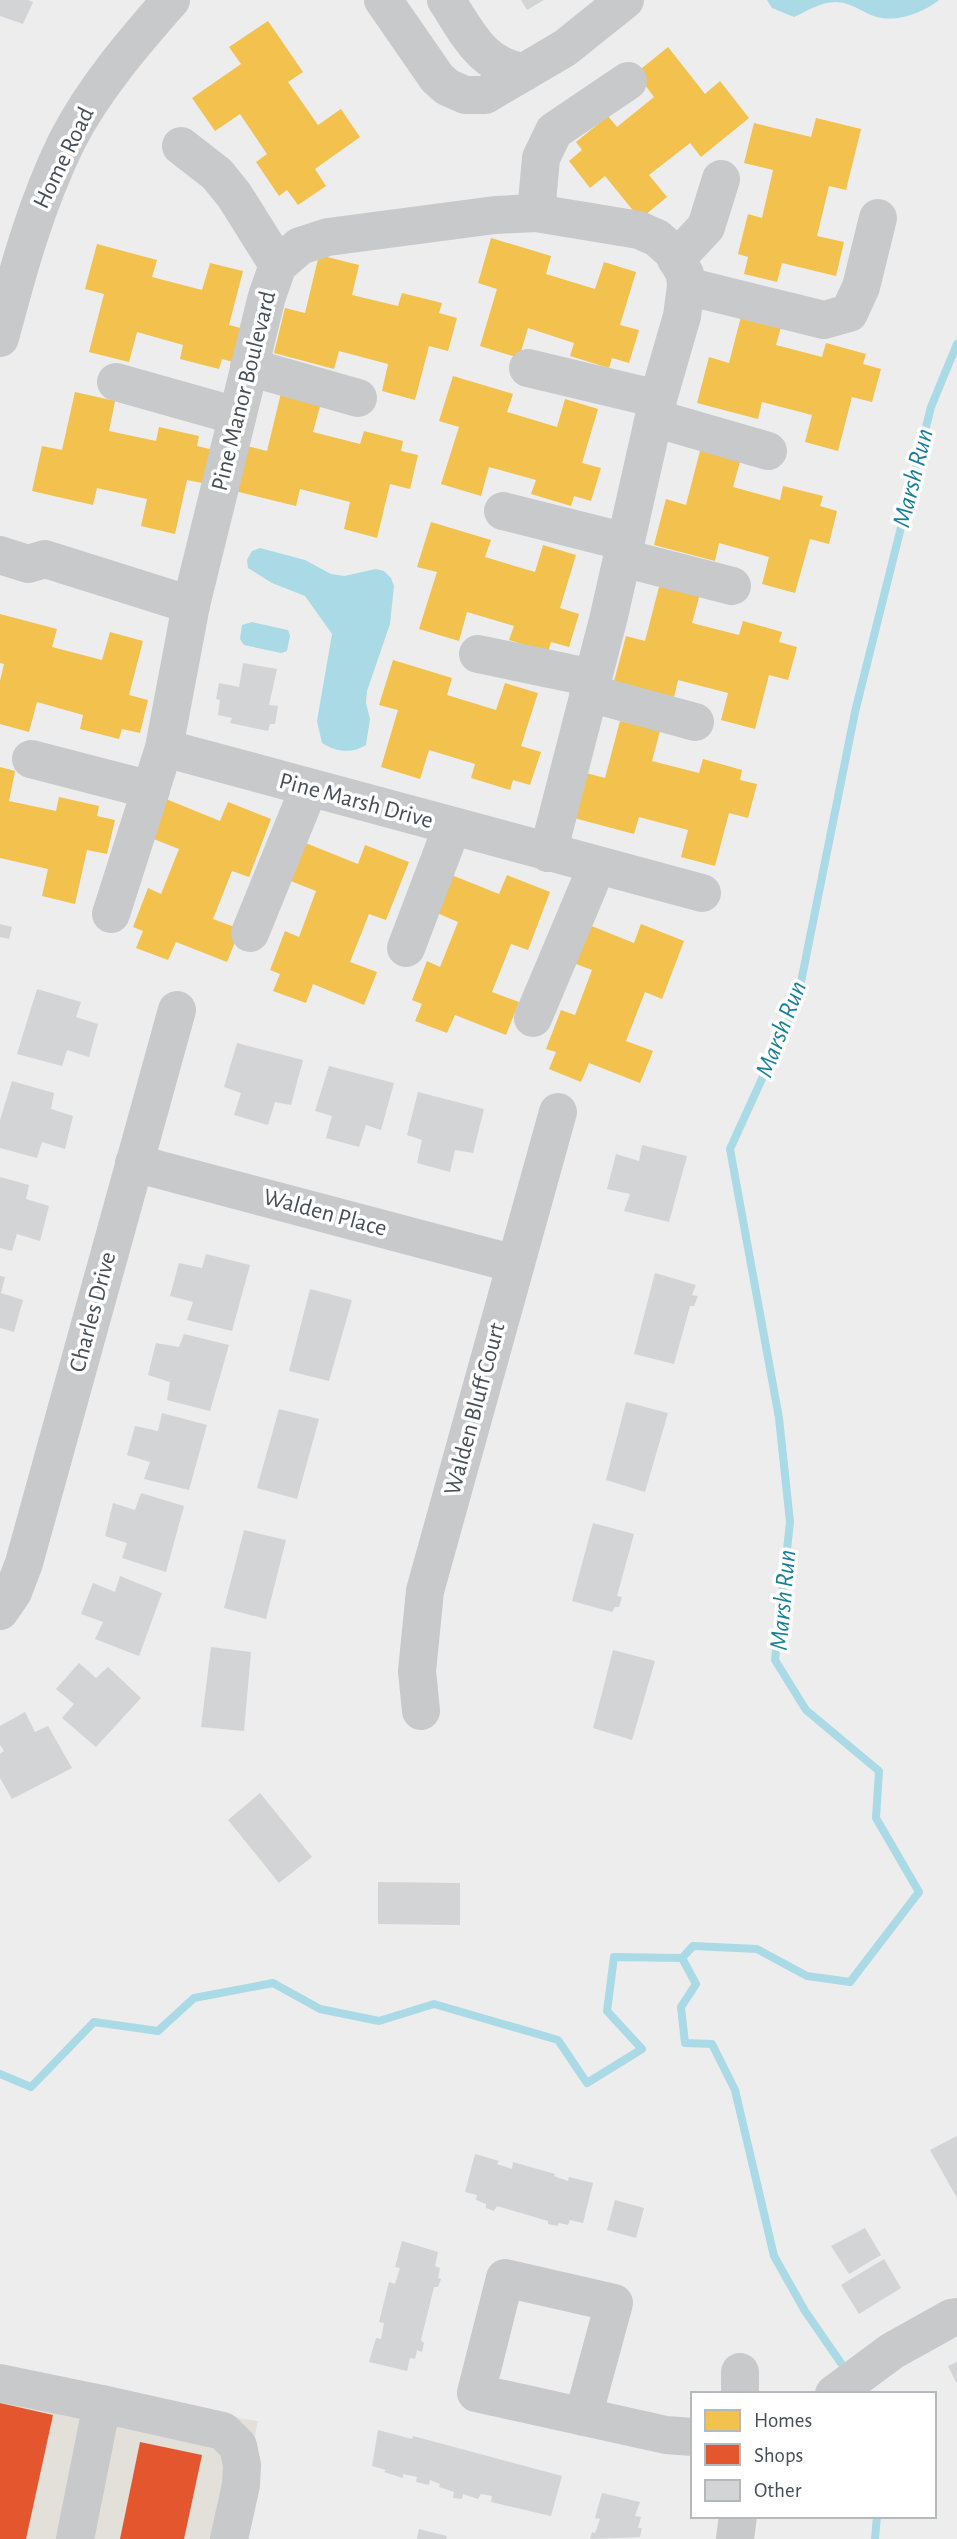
<svg xmlns="http://www.w3.org/2000/svg" width="957" height="2539" font-family="'Alegreya Sans',sans-serif">
<style>
.commercial{fill:#e3e0da}
.water{fill:#aadae6}
.homes{fill:#f2c14e}
.shops{fill:#e4572e}
.lines{fill:none;stroke-linecap:round;stroke-linejoin:round}
.stream{stroke:#aadae6;stroke-width:8}
.building{fill:#d3d4d6}
.minor{stroke:#c7c9cb;stroke-width:38}
.labels{text-anchor:middle;dominant-baseline:central;stroke-width:7;stroke-linejoin:round;paint-order:stroke}
.street-label{font-size:24px;fill:#464f57;stroke:#fff}
.water-label{font-size:26px;font-style:italic;fill:#177f99;stroke:#fff}
</style>
<rect width="100%" height="100%" fill="#ededed"/>
<!-- commercial -->
<polygon class="commercial" points="0,2382 258,2421 233,2539 0,2539"/>
<!-- water -->
<g class="water">
<path d="M 767,0 L 939,0 C 926,11 901,21 882,18 C 866,16 853,2 835,2 C 821,2 807,11 794,17 L 772,8 Z"/>
<path d="M 260,548 L 305,560 L 331,574 L 344,576 L 376,569 L 384,571 L 391,578 L 394,586 L 390,624 L 367,691 L 366,703 L 370,719 L 366,745 C 352,754 336,752 322,743 L 317,721 L 332,634 L 305,596 L 272,583 L 248,568 L 247,560 L 252,551 Z"/>
<polygon points="252,622 288,630 290,636 287,651 281,653 244,645 240,639 242,625"/>
</g>
<!-- homes -->
<g class="homes">
<polygon points="268,21 303,72 288,82 318,125 341,109 360,137 315,169 326,186 298,205 287,190 279,196 256,162 267,154 240,114 215,131 192,98 241,64 229,47"/>
<polygon points="668,47 705,94 720,81 749,118 701,157 690,143 649,175 667,197 640,219 605,176 590,188 569,161 582,150 576,142 608,116 617,127 654,97 636,73"/>
<polygon points="816,118 861,129 846,190 829,186 817,236 844,242 836,276 782,263 777,282 744,274 748,257 738,254 748,214 762,218 773,170 744,163 754,123 811,137"/>
<polygon points="491,238 551,256 546,274 595,289 604,262 636,272 620,325 639,330 629,363 612,358 609,368 570,356 574,343 528,328 519,358 480,346 497,289 478,283"/>
<polygon points="97,244 157,260 152,277 202,290 210,263 243,271 229,325 248,330 240,364 222,359 219,369 180,359 183,345 137,332 129,362 89,352 104,294 85,289"/>
<polygon points="319,255 359,265 352,295 398,306 402,293 442,303 439,313 457,318 448,351 429,346 415,400 382,391 388,364 339,351 334,369 274,353 285,308 305,313"/>
<polygon points="744,305 784,316 776,345 822,357 826,343 866,354 863,364 881,369 872,402 852,397 838,451 805,442 812,415 762,402 758,419 697,403 709,357 729,363"/>
<polygon points="453,376 513,394 507,412 557,427 565,399 598,409 582,463 601,468 591,501 574,496 571,506 531,494 536,480 489,467 481,496 441,484 459,427 439,421"/>
<polygon points="75,392 115,401 109,431 156,441 159,427 199,436 197,446 214,450 207,484 187,480 175,534 141,526 147,499 97,488 93,505 32,491 42,446 62,450"/>
<polygon points="281,393 321,403 313,432 360,444 364,431 403,441 401,451 418,455 410,489 390,484 377,538 344,529 350,502 300,489 296,506 235,491 247,446 267,451"/>
<polygon points="701,447 741,458 733,487 780,500 783,486 823,496 820,506 837,511 829,544 810,539 795,593 762,584 769,557 719,543 715,561 654,545 666,499 686,505"/>
<polygon points="431,522 491,540 485,557 535,572 543,545 576,555 560,608 579,614 569,647 551,642 548,652 509,640 514,626 467,612 459,641 419,629 437,572 417,567"/>
<polygon points="660,583 700,594 692,623 739,635 743,621 782,632 779,642 797,647 788,680 769,675 755,729 721,720 728,693 678,680 674,697 614,681 626,636 645,641"/>
<polygon points="0,614 57,629 52,647 102,660 110,632 143,641 129,695 148,700 140,733 122,729 119,739 80,729 83,715 37,702 29,732 0,724 0,681 4,664 0,663"/>
<polygon points="393,660 452,678 447,695 496,710 505,683 538,693 521,746 541,752 530,785 513,780 510,790 471,778 475,764 429,750 420,779 381,767 398,710 379,705"/>
<polygon points="620,721 660,731 652,761 699,773 703,759 742,770 740,780 757,784 748,818 729,813 715,866 681,857 688,830 639,817 634,834 574,818 586,773 605,778"/>
<polygon points="0,767 15,771 9,801 56,811 59,797 99,806 97,816 115,820 107,854 87,850 75,904 42,896 48,869 0,858"/>
<polygon points="166,799 220,821 228,802 271,819 249,877 232,871 213,919 240,929 227,962 176,942 168,960 136,948 143,931 133,927 148,888 161,894 179,849 151,838"/>
<polygon points="303,842 358,864 365,845 409,862 386,920 369,914 350,962 377,972 364,1005 313,984 306,1003 273,991 280,974 270,970 285,931 299,937 316,891 288,880"/>
<polygon points="444,872 499,894 507,875 550,892 528,950 511,944 492,992 519,1002 506,1035 455,1015 447,1033 415,1021 422,1004 412,1000 427,961 440,967 458,922 430,910"/>
<polygon points="579,921 634,943 641,924 684,941 662,999 645,992 626,1041 653,1051 640,1083 589,1063 581,1082 549,1069 556,1052 546,1049 561,1010 575,1015 592,970 563,959"/>
</g>
<!-- shops -->
<g class="shops">
<polygon points="0,2403 53,2415 26,2539 0,2539"/>
<polygon points="140,2442 202,2455 184,2539 120,2539"/>
</g>
<g class="lines">
<!-- stream -->
<g class="stream">
<polyline points="682,1958 696,1984 681,2007 685,2043 712,2044 735,2090 774,2256 805,2311 841,2363"/>
<polyline points="0,2074 31,2087 94,2022 158,2031 194,1998 273,1983 320,2009 379,2021 434,2004 558,2040 587,2083 642,2049 607,2011 614,1957 682,1958 693,1946 757,1949 807,1976 850,1982 919,1892 876,1818 879,1771 806,1710 775,1660 790,1522 779,1418 730,1149 797,1002 855,712 931,407 957,344"/>
<polyline points="875,2539 877,2516"/>
</g>
</g>
<!-- building -->
<g class="building">
<polygon points="0,0 28,0 33,2 23,24 0,16"/>
<polygon points="521,0 544,0 527,10"/>
<polygon points="243,663 277,669 269,705 278,706 275,724 270,724 268,731 230,723 232,718 218,715 220,700 216,699 219,683 239,687"/>
<polygon points="0,924 12,927 9,939 0,937"/>
<polygon points="37,989 81,1002 76,1017 98,1024 89,1057 67,1050 62,1066 17,1054"/>
<polygon points="237,1043 303,1060 291,1105 275,1102 268,1125 234,1115 241,1093 224,1087"/>
<polygon points="329,1066 394,1083 381,1130 366,1125 359,1147 326,1138 332,1116 315,1111"/>
<polygon points="12,1081 54,1093 51,1109 73,1116 65,1149 42,1142 37,1158 0,1148 0,1120"/>
<polygon points="418,1092 484,1109 473,1153 455,1150 450,1172 417,1163 422,1140 407,1135"/>
<polygon points="642,1145 687,1156 669,1222 624,1211 630,1194 607,1189 616,1154 639,1161"/>
<polygon points="0,1177 29,1185 26,1199 49,1206 40,1241 17,1234 12,1251 0,1248"/>
<polygon points="206,1254 250,1265 232,1331 187,1320 193,1302 170,1296 179,1263 202,1268"/>
<polygon points="655,1273 696,1285 692,1295 698,1296 694,1306 690,1306 674,1364 634,1354"/>
<polygon points="0,1276 5,1277 1,1293 23,1300 14,1332 0,1328"/>
<polygon points="310,1289 352,1300 329,1381 289,1371"/>
<polygon points="184,1334 229,1345 210,1411 167,1400 170,1382 148,1375 156,1343 179,1347"/>
<polygon points="626,1402 668,1413 645,1492 606,1480"/>
<polygon points="279,1409 319,1419 297,1499 257,1488"/>
<polygon points="162,1413 207,1425 189,1490 144,1479 150,1462 127,1455 135,1426 158,1431"/>
<polygon points="141,1493 184,1506 166,1572 122,1558 127,1543 105,1536 113,1503 135,1510"/>
<polygon points="593,1523 634,1534 617,1596 622,1597 619,1607 615,1607 612,1612 572,1601"/>
<polygon points="244,1530 286,1540 266,1619 224,1608"/>
<polygon points="120,1576 162,1593 139,1656 95,1639 103,1622 81,1614 93,1583 115,1592"/>
<polygon points="211,1647 251,1652 244,1731 201,1727"/>
<polygon points="613,1650 655,1661 632,1740 593,1728"/>
<polygon points="79,1663 96,1678 108,1667 141,1698 96,1747 62,1718 74,1704 56,1689"/>
<polygon points="25,1712 35,1732 48,1726 72,1768 12,1799 0,1778 0,1754 4,1751 0,1745 0,1726"/>
<polygon points="260,1793 312,1857 279,1883 228,1820"/>
<polygon points="378,1882 460,1883 460,1925 378,1924"/>
<polygon points="957,2136 957,2198 930,2150"/>
<polygon points="475,2154 499,2161 497,2164 512,2169 513,2162 555,2174 554,2176 568,2181 569,2177 593,2183 583,2223 570,2220 568,2225 559,2223 558,2226 548,2224 548,2221 497,2206 494,2211 486,2208 486,2204 476,2200 477,2195 465,2192"/>
<polygon points="615,2200 644,2208 636,2238 607,2230"/>
<polygon points="865,2228 881,2255 849,2274 831,2246"/>
<polygon points="402,2241 438,2252 435,2266 440,2268 438,2278 441,2279 438,2287 434,2287 421,2340 424,2343 422,2352 417,2350 415,2359 410,2358 407,2371 369,2362 376,2338 381,2339 384,2323 379,2322 389,2282 395,2284 400,2268 395,2267"/>
<polygon points="884,2259 901,2288 859,2314 841,2285"/>
<polygon points="957,2362 957,2384 948,2366"/>
<polygon points="378,2430 412,2439 413,2436 562,2476 551,2516 491,2502 492,2496 481,2494 478,2499 463,2494 462,2499 453,2498 454,2492 439,2487 440,2484 430,2480 429,2485 416,2482 417,2477 403,2474 403,2478 384,2472 386,2470 372,2466"/>
<polygon points="602,2493 640,2502 635,2516 641,2517 638,2528 642,2528 640,2537 590,2539 592,2532 595,2533 600,2519 595,2518"/>
<polygon points="419,2529 447,2536 446,2539 417,2539"/>
</g>
<g class="lines">
<!-- minor -->
<g class="minor">
<polyline points="383,0 437,78 447,87 465,95 485,95 565,48 625,0"/>
<path d="M 446,0 C 468,33 481,66 524,72"/>
<polyline points="181,146 217,174 234,195 278,265"/>
<polyline points="536,213 541,158 554,131 628,81"/>
<polyline points="676,259 706,227 721,179"/>
<polyline points="686,286 824,320 849,313 861,287 878,218"/>
<path d="M 0,338 C 18,270 36,204 67,141 C 93,90 133,43 171,0"/>
<polyline points="249,367 358,398"/>
<polyline points="528,368 658,399"/>
<polyline points="116,382 237,416"/>
<polyline points="654,418 768,451"/>
<polyline points="503,511 626,542"/>
<polyline points="0,555 28,564 45,559 191,605"/>
<polyline points="623,558 732,586"/>
<polyline points="478,654 593,678"/>
<polyline points="589,693 695,722"/>
<polyline points="164,748 702,893"/>
<polyline points="31,759 151,790"/>
<polyline points="111,914 164,748 191,605 267,296 278,265 300,246 328,237 495,215 536,213 639,230 657,238 672,251 685,274 686,286 682,316 658,399 609,616 548,853"/>
<polyline points="250,933 309,788"/>
<polyline points="406,948 452,827"/>
<polyline points="533,1018 597,866"/>
<polyline points="134,1163 515,1264"/>
<polyline points="0,1611 13,1592 24,1563 177,1010"/>
<polyline points="421,1711 417,1671 425,1591 558,1112"/>
<polyline points="0,2383 102,2404 75,2539"/>
<polyline points="740,2394 740,2372"/>
<polyline points="834,2394 892,2351 951,2318 957,2317"/>
<polyline points="102,2404 223,2431 238,2446 242,2465 241,2485 229,2539"/>
<polyline points="583,2417 614,2303 505,2278 476,2393 666,2435 693,2437"/>
<polyline points="735,2539 738,2516"/>
</g>
</g>
<g class="labels">
<!-- street labels -->
<g class="street-label">
<text transform="translate(64 158) rotate(-64)">Home Road</text>
<text transform="translate(244 391) rotate(-76)">Pine Manor Boulevard</text>
<text transform="translate(356 801) rotate(15)">Pine Marsh Drive</text>
<text transform="translate(325 1213) rotate(15)">Walden Place</text>
<text transform="translate(93 1312) rotate(-75)">Charles Drive</text>
<text transform="translate(475 1409) rotate(-75)">Walden Bluff Court</text>
</g>
<!-- water labels -->
<g class="water-label">
<text transform="translate(913 478) rotate(-76)">Marsh Run</text>
<text transform="translate(781 1029) rotate(-69)">Marsh Run</text>
<text transform="translate(783 1600) rotate(-85)">Marsh Run</text>
</g>
</g>
<!-- legend -->
<rect x="691" y="2392" width="245" height="126" fill="#ffffff" stroke="#b5b9bc" stroke-width="2"/>
<rect x="705" y="2410" width="35" height="21" fill="#f2c14e" stroke="#b5b9bc" stroke-width="2"/>
<text x="754" y="2427" font-size="21" fill="#464f57">Homes</text>
<rect x="705" y="2444" width="35" height="21" fill="#e4572e" stroke="#b5b9bc" stroke-width="2"/>
<text x="754" y="2462" font-size="21" fill="#464f57">Shops</text>
<rect x="705" y="2480" width="35" height="21" fill="#d3d4d6" stroke="#b5b9bc" stroke-width="2"/>
<text x="754" y="2497" font-size="21" fill="#464f57">Other</text>
</svg>
